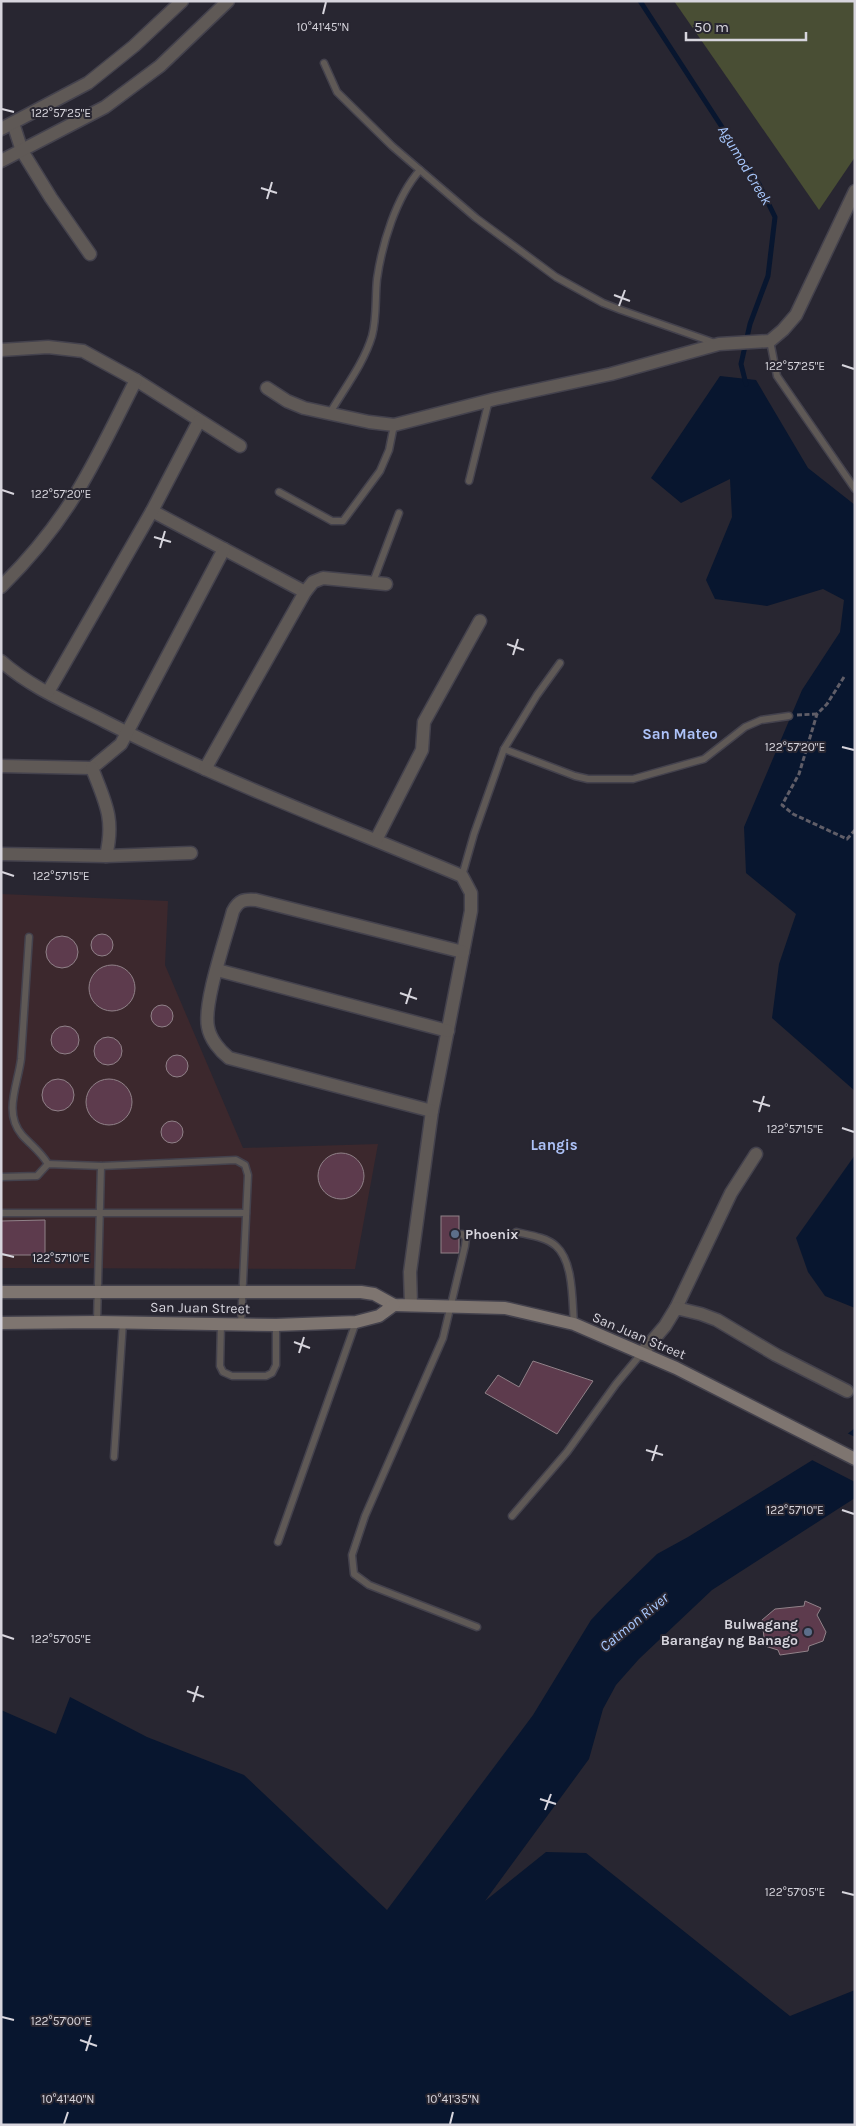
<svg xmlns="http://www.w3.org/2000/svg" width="856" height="2126" font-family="Karla,sans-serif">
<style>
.industrial{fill:#3c282d}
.green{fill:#494e34}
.water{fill:#08162f}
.pier{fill:#282631}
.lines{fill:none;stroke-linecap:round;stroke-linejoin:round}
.stream{stroke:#08162f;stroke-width:5}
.building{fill:#5d3b4d;stroke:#908188}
.service-casing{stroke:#44424d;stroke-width:9}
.minor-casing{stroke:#44424d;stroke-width:15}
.tertiary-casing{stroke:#44424d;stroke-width:15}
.secondary-casing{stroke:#44424d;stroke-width:15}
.path{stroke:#605e68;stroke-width:3;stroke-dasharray:5 2.5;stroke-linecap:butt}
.service{stroke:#5f5956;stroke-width:6}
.minor{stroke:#5f5956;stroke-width:12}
.tertiary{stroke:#5f5956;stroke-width:12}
.secondary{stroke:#7e7570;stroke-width:12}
.ticks{fill:none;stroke:#d7d5dd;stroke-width:2}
.service-dot{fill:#5c6f8a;stroke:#282631;stroke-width:2}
.labels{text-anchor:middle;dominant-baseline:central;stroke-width:4;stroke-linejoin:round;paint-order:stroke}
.poi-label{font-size:14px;font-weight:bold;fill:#d7d5dd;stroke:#282631;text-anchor:start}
.street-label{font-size:14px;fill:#d7d5dd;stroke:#282631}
.water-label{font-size:15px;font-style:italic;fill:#a9c9ff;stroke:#282631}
.neighbourhood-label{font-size:15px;font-weight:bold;fill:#adc2f8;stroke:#282631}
.ticks-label{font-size:12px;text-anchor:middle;fill:#d7d5dd;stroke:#282631;stroke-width:4;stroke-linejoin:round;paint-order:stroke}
</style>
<rect width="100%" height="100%" fill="#282631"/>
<!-- industrial -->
<polygon class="industrial" points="1,894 168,901 165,965 243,1148 378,1144 355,1269 1,1268"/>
<!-- green -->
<polygon class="green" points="674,1 855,1 855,157 819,210"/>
<!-- water -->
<g class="water">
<polygon points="720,376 756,380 808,468 855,505 855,1091 772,1018 779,964 796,914 746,873 744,827 802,690 840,632 844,600 823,589 767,606 715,599 706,580 732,517 730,479 681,503 651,478"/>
<polygon points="855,1155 855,1308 825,1296 808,1272 796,1238"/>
<polygon points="855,1428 855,1498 712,1590 639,1659 616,1685 603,1709 589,1759 485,1901 546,1852 586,1853 790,2016 855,1990 855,2125 1,2125 1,1710 56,1734 70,1697 147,1737 244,1775 387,1910 533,1715 591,1620 607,1603 657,1554 688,1537 819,1456"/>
</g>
<!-- pier -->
<polygon class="pier" points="845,1432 855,1437 855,1482 810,1459"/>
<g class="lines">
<!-- stream -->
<polyline class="stream" points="640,1 759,184 775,217 768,276 750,324 741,364 746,384"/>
</g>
<!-- building -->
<g class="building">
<circle cx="102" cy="945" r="11"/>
<circle cx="62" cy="952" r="16"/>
<circle cx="112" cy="988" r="23"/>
<circle cx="162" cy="1016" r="11"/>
<circle cx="65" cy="1040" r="14"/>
<circle cx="108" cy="1051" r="14"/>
<circle cx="177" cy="1066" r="11"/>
<circle cx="109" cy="1102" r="23"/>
<circle cx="58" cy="1095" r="16"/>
<circle cx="172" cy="1132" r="11"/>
<circle cx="341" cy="1176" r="23"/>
<rect x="441" y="1216" width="18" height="37"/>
<polygon points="45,1220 45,1255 1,1255 1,1221"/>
<polygon points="533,1361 593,1381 557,1434 485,1393 498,1375 519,1387"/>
<polygon points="805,1601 821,1608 817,1615 826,1632 823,1641 809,1646 808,1651 780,1655 778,1650 765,1646 762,1620 775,1609 804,1606"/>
</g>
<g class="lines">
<!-- service casing -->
<g class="service-casing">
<g id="service">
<polyline points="324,63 337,92 392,146 476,218 556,277 603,303 621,310 715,343"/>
<polyline points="770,341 777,376 855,489"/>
<path d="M 330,413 C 344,389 364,363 372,336 C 377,318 375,298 377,279 C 382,244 396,197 420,170"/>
<polyline points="469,481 489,400"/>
<polyline points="279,492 332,521 343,521 380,471 389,450 394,425"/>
<polyline points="373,582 399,513"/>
<polyline points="504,749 575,776 588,779 633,779 704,759 745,727 761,720 789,716"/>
<polyline points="462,876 474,834 504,749 537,695 560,663"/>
<path d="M 29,937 L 21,1059 C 18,1084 3,1113 22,1135 C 31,1145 41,1152 48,1164"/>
<polyline points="101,1166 236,1160 245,1165 248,1175 241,1324"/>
<polyline points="1,1177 37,1176 48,1164 101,1166 97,1322"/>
<polyline points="1,1213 246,1213"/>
<path d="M 516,1232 C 529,1235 546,1237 556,1246 C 574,1262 572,1302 574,1324"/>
<polyline points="462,1234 466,1238 465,1246 443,1338 365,1516 352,1555 354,1574 369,1585 477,1627"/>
<polyline points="221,1324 220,1366 223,1372 232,1376 266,1376 272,1373 276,1365 276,1325"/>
<polyline points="114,1457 123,1322"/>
<polyline points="512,1516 567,1452 616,1384 641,1354"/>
<polyline points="278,1542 356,1322"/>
</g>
</g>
<!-- minor casing -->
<g class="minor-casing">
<g id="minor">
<polyline points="13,123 22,151 51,198 90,254"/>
<polyline points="1,350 48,347 83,351 136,380 240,446"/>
<polyline points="267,388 287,401 304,408 369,422 394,425 495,399 611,374 719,344 770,341 783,330 796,315 855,191"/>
<polyline points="152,511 305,592"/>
<path d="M 1,587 C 30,558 56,527 77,492 C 99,456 117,417 136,380"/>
<path d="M 1,661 C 31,688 71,704 106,722 C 222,781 343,826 462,876 L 471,893 L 471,911 L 432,1111 L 410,1272 L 411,1305"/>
<polyline points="48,692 152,511 199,421"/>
<polyline points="1,766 92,768 121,744 224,549"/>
<path d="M 92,768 C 105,802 115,818 106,856"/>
<polyline points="205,769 305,592 313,582 323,578 386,584"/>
<polyline points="376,840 422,750 424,722 480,621"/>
<polyline points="1,854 106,856 191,853"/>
<polyline points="217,970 448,1031"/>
<path d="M 432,1111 L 229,1058 C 220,1051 210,1039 208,1027 C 203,1003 226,938 233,911 C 239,900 244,899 256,900 L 463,952"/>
<polyline points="676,1308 731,1193 756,1154"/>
<polyline points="641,1354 665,1326 676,1308 701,1314 717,1320 776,1355 847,1391"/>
</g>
</g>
<!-- tertiary casing -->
<g class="tertiary-casing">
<g id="tertiary">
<polyline points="1,129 88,83 134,46 182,1"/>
<polyline points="1,161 105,107 160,66 228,1"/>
</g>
</g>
<!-- secondary casing -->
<g class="secondary-casing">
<g id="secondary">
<polyline points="1,1292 361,1292 374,1294 394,1305 505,1308 574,1324 676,1368 855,1459"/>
<polyline points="1,1323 97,1322 276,1325 356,1322 379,1316 394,1305"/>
</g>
</g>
<!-- path -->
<g class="path">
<polyline points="844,677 827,704 817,714 799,774 782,805 793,814 847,839 855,830"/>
<polyline points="797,715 817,714"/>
</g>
<!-- service -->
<use href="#service" class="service"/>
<!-- minor -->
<use href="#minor" class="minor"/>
<!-- tertiary -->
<use href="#tertiary" class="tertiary"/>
<!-- secondary -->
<use href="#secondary" class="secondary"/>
</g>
<!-- ticks -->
<path class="ticks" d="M 323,14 L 326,2M 2,109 L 14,112M 261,188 L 277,193M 267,199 L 272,182M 614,295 L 630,301M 619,306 L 625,290M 842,365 L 854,369M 2,490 L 14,494M 154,537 L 171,542M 160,548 L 165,531M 507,644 L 524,650M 513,655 L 518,639M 842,747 L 854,750M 2,872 L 14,876M 400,993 L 417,999M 406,1004 L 411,988M 753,1101 L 770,1106M 759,1112 L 764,1096M 842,1128 L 854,1132M 2,1254 L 14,1257M 294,1342 L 310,1348M 299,1353 L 304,1337M 646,1450 L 663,1455M 652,1461 L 657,1445M 842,1510 L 854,1514M 2,1635 L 14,1639M 187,1691 L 204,1697M 193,1702 L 198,1686M 540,1799 L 556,1804M 545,1810 L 551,1794M 842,1892 L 854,1895M 2,2017 L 14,2020M 80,2040 L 97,2046M 86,2051 L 91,2035M 64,2124 L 68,2112M 450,2124 L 453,2112"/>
<!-- markers -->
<g class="service-dot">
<circle cx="455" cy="1234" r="5"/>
<circle cx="808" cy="1632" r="5"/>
</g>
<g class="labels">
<!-- poi labels -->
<g class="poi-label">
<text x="465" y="1234">Phoenix</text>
<text x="798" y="1624" text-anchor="end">Bulwagang<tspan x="798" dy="16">Barangay ng Banago</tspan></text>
</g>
<!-- street labels -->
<g class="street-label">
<text transform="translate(200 1308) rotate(1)">San Juan Street</text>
<text transform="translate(639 1336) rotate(23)">San Juan Street</text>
</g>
<!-- water labels -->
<g class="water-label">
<text transform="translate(745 165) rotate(59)">Agumod Creek</text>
<text transform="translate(634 1622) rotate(-39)">Catmon River</text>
</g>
<!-- neighbourhood labels -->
<g class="neighbourhood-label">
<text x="680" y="734">San Mateo</text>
<text x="554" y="1145">Langis</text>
</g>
</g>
<g class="ticks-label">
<text x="323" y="31">10°41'45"N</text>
<text x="61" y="117">122°57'25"E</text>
<text x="795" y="370">122°57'25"E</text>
<text x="61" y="498">122°57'20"E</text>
<text x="795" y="751">122°57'20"E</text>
<text x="61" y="880">122°57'15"E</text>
<text x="795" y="1133">122°57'15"E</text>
<text x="61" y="1262">122°57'10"E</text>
<text x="795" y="1514">122°57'10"E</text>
<text x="61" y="1643">122°57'05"E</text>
<text x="795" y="1896">122°57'05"E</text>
<text x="61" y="2025">122°57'00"E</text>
<text x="68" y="2103">10°41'40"N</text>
<text x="453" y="2103">10°41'35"N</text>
</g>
<!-- border -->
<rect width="856" height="2126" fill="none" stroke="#d7d5dd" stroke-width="5"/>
<!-- scale -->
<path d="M686 32v8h120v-8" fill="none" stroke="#d7d5dd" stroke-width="2.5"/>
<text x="694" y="32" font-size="15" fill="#d7d5dd" stroke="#282631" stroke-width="4" paint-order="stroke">50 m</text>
</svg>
